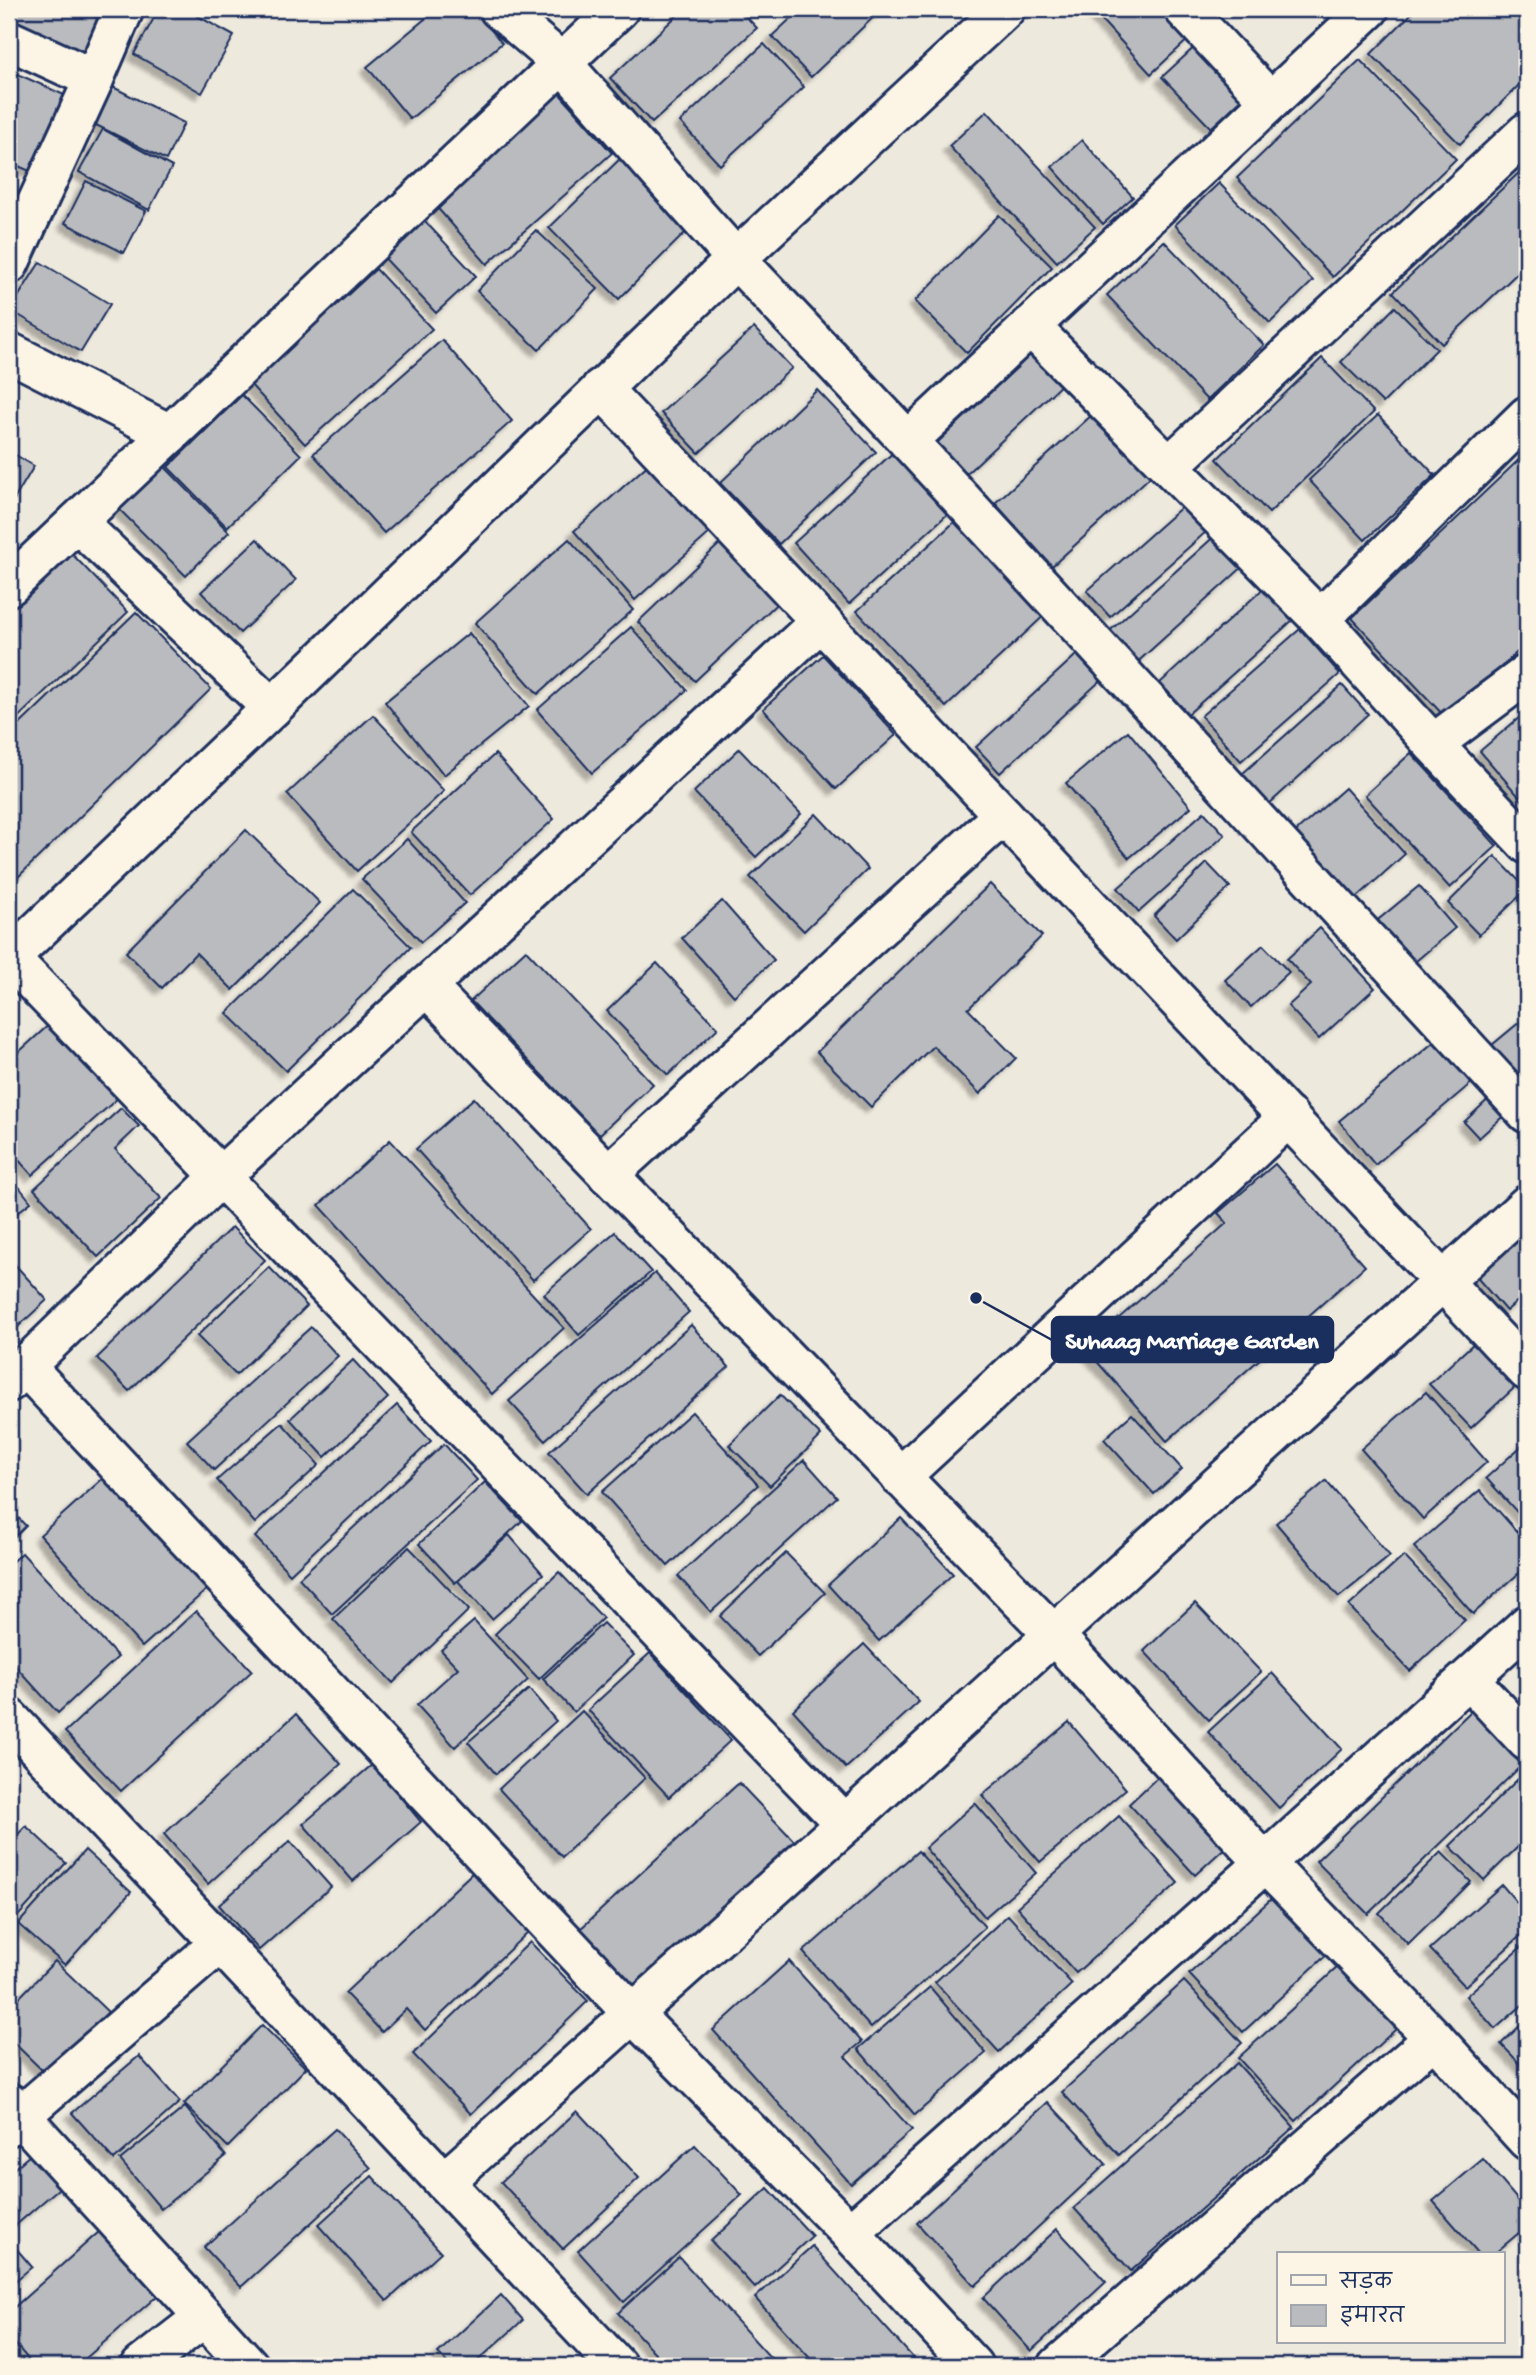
<svg xmlns="http://www.w3.org/2000/svg" width="1536" height="2375" font-family="'Gochi Hand','Playpen Sans Deva',sans-serif">
<style>
.building{fill:#babbbe;stroke:#1b2f5e;stroke-width:2;filter:url(#shadow)}
.lines{fill:none;stroke-linecap:round;stroke-linejoin:round}
.street-casing{stroke:#1b2f5e;stroke-width:44}
.street{stroke:#fcf5e5;stroke-width:38}
.leader{fill:none;stroke:#1b2f5e;stroke-width:2.5}
.callout-dot{fill:#1b2f5e;stroke:#fcf5e5;stroke-width:2.5}
.callout{fill:#1b2f5e;stroke:#1b2f5e;stroke-width:2.5}
.callout-label{font-size:24px;text-anchor:middle;font-weight:bold;fill:#fff}
</style>
<defs>
<filter id="shadow"><feDropShadow dx="-6" dy="6" stdDeviation="2" flood-color="#0004"/></filter>
</defs>
<rect width="100%" height="100%" fill="#eee9dd"/>
<filter id="ink" filterUnits="userSpaceOnUse"><feTurbulence type="fractalNoise" baseFrequency=".0143" numOctaves="2"/><feDisplacementMap in="SourceGraphic" scale="14" xChannelSelector="R" yChannelSelector="G"/><feConvolveMatrix kernelMatrix="1 2 1 2 8 2 1 2 1" color-interpolation-filters="sRGB"/></filter>
<g filter="url(#ink)">
<!-- building -->
<g class="building">
<polygon points="18,9 80,9 103,21 81,63 10,25"/>
<polygon points="159,9 185,9 234,36 202,93 134,54"/>
<polygon points="437,9 474,9 502,43 410,119 367,67"/>
<polygon points="684,9 739,9 757,28 652,123 610,78"/>
<polygon points="801,9 882,9 811,77 772,36"/>
<polygon points="1100,9 1168,9 1193,35 1151,74 1095,13"/>
<polygon points="1416,9 1527,9 1527,77 1460,144 1371,54"/>
<polygon points="1199,43 1248,93 1211,128 1162,77"/>
<polygon points="764,44 804,87 720,165 680,122"/>
<polygon points="1360,60 1456,159 1333,277 1237,178"/>
<polygon points="11,71 73,99 39,175 9,162 9,76"/>
<polygon points="109,85 184,123 166,160 90,122"/>
<polygon points="558,92 612,153 487,264 433,203"/>
<polygon points="987,111 1095,227 1057,262 949,146"/>
<polygon points="103,129 172,167 149,210 79,172"/>
<polygon points="1082,140 1133,197 1103,224 1052,167"/>
<polygon points="626,153 695,223 619,299 549,228"/>
<polygon points="1525,167 1527,169 1527,264 1442,344 1393,292"/>
<polygon points="86,181 146,211 124,253 65,223"/>
<polygon points="1219,183 1313,281 1270,323 1175,225"/>
<polygon points="9,187 22,195 9,219"/>
<polygon points="999,215 1052,267 967,353 915,301"/>
<polygon points="420,216 476,276 436,313 380,253"/>
<polygon points="536,230 598,289 539,350 477,291"/>
<polygon points="1164,241 1264,345 1207,400 1107,295"/>
<polygon points="40,262 110,304 81,352 10,310"/>
<polygon points="376,269 432,329 305,444 250,384"/>
<polygon points="1395,307 1437,349 1383,403 1341,362"/>
<polygon points="754,328 792,368 699,453 661,413"/>
<polygon points="442,340 512,421 384,533 313,454"/>
<polygon points="1033,352 1063,383 966,474 937,443"/>
<polygon points="1322,358 1374,412 1269,513 1217,459"/>
<polygon points="817,390 876,452 779,544 720,483"/>
<polygon points="242,395 301,455 227,527 168,467"/>
<polygon points="1093,414 1151,476 1052,566 995,503"/>
<polygon points="1378,415 1435,475 1365,540 1309,480"/>
<polygon points="896,450 952,510 849,604 794,543"/>
<polygon points="9,451 34,466 9,508"/>
<polygon points="1527,452 1527,643 1446,718 1352,618"/>
<polygon points="155,457 229,532 186,576 111,501"/>
<polygon points="651,462 712,531 635,600 574,531"/>
<polygon points="1184,505 1206,532 1110,617 1087,591"/>
<polygon points="961,516 1049,611 946,707 857,611"/>
<polygon points="1218,533 1246,564 1132,667 1104,636"/>
<polygon points="730,534 788,593 695,681 638,622"/>
<polygon points="257,539 296,580 240,633 201,592"/>
<polygon points="569,539 633,610 538,694 475,623"/>
<polygon points="71,553 128,612 9,726 9,612"/>
<polygon points="1265,587 1294,619 1188,714 1160,683"/>
<polygon points="136,612 211,689 17,878 9,869 9,735"/>
<polygon points="631,627 687,690 592,773 537,710"/>
<polygon points="1300,629 1340,674 1241,761 1201,716"/>
<polygon points="469,633 529,706 444,775 385,702"/>
<polygon points="1086,646 1110,672 1000,773 976,747"/>
<polygon points="823,655 896,735 836,789 763,709"/>
<polygon points="1342,685 1368,714 1269,804 1242,774"/>
<polygon points="1527,711 1527,806 1480,751"/>
<polygon points="373,715 444,791 357,871 287,794"/>
<polygon points="1128,731 1191,807 1129,858 1066,783"/>
<polygon points="739,749 801,814 756,857 694,792"/>
<polygon points="1411,753 1497,846 1450,888 1365,795"/>
<polygon points="495,754 554,819 470,895 411,832"/>
<polygon points="1345,788 1405,854 1351,903 1291,836"/>
<polygon points="1204,812 1225,835 1139,912 1118,888"/>
<polygon points="816,814 868,869 804,931 750,877"/>
<polygon points="246,830 320,903 233,990 196,953 162,988 126,952"/>
<polygon points="407,839 465,903 421,942 362,879"/>
<polygon points="1495,856 1527,889 1479,935 1448,903"/>
<polygon points="1207,863 1230,887 1176,939 1154,916"/>
<polygon points="990,884 1042,936 968,1009 1016,1058 980,1094 933,1046 871,1107 817,1052"/>
<polygon points="1419,886 1455,928 1403,972 1367,929"/>
<polygon points="353,889 411,947 286,1071 227,1013"/>
<polygon points="722,901 774,960 734,996 682,938"/>
<polygon points="1320,928 1375,988 1319,1039 1288,1006 1311,985 1287,959"/>
<polygon points="1263,945 1289,972 1251,1007 1225,980"/>
<polygon points="526,950 653,1084 599,1135 471,1001"/>
<polygon points="657,963 718,1028 668,1075 607,1011"/>
<polygon points="1527,1016 1527,1071 1513,1083 1486,1050"/>
<polygon points="52,1022 119,1097 32,1175 9,1149 9,1061"/>
<polygon points="1446,1032 1482,1074 1375,1165 1339,1121"/>
<polygon points="1495,1093 1510,1110 1479,1138 1464,1122"/>
<polygon points="474,1098 591,1229 533,1280 416,1149"/>
<polygon points="121,1108 139,1126 115,1149 161,1198 98,1257 34,1189"/>
<polygon points="390,1140 564,1328 492,1394 319,1205"/>
<polygon points="1275,1164 1365,1266 1167,1441 1085,1348 1227,1223 1218,1213"/>
<polygon points="9,1174 31,1202 9,1219"/>
<polygon points="1527,1226 1527,1293 1506,1311 1473,1273"/>
<polygon points="232,1227 265,1260 129,1391 97,1358"/>
<polygon points="615,1232 651,1272 579,1335 544,1294"/>
<polygon points="9,1258 47,1300 9,1335"/>
<polygon points="269,1267 307,1306 236,1375 197,1336"/>
<polygon points="655,1273 689,1312 545,1440 509,1401"/>
<polygon points="691,1325 729,1367 587,1494 549,1452"/>
<polygon points="311,1327 338,1356 214,1470 187,1441"/>
<polygon points="1484,1334 1526,1377 1471,1428 1429,1384"/>
<polygon points="353,1360 388,1398 325,1457 290,1419"/>
<polygon points="1426,1392 1487,1462 1423,1519 1361,1449"/>
<polygon points="780,1395 821,1436 770,1486 729,1445"/>
<polygon points="397,1405 431,1441 290,1574 255,1537"/>
<polygon points="692,1412 758,1485 668,1566 602,1492"/>
<polygon points="1132,1414 1182,1469 1154,1494 1104,1439"/>
<polygon points="282,1423 319,1465 255,1523 217,1480"/>
<polygon points="1527,1441 1527,1523 1486,1478"/>
<polygon points="444,1444 477,1480 332,1614 299,1578"/>
<polygon points="804,1460 837,1497 711,1612 678,1576"/>
<polygon points="110,1472 212,1585 142,1647 40,1535"/>
<polygon points="1326,1481 1390,1556 1339,1597 1276,1523"/>
<polygon points="485,1482 522,1521 455,1583 419,1544"/>
<polygon points="1480,1490 1527,1543 1527,1566 1473,1614 1414,1547"/>
<polygon points="9,1508 26,1526 9,1543"/>
<polygon points="901,1518 953,1574 879,1641 828,1585"/>
<polygon points="509,1535 543,1574 492,1619 458,1581"/>
<polygon points="409,1547 469,1610 393,1683 333,1619"/>
<polygon points="22,1553 118,1657 58,1713 9,1659 9,1564"/>
<polygon points="786,1553 825,1593 758,1656 720,1616"/>
<polygon points="1404,1556 1465,1620 1410,1671 1349,1606"/>
<polygon points="559,1572 603,1618 539,1679 495,1634"/>
<polygon points="1195,1603 1261,1672 1209,1720 1144,1651"/>
<polygon points="196,1611 252,1671 121,1791 65,1732"/>
<polygon points="474,1621 528,1680 455,1747 417,1705 458,1668 441,1650"/>
<polygon points="603,1623 634,1655 574,1712 543,1679"/>
<polygon points="864,1644 919,1702 846,1768 793,1710"/>
<polygon points="650,1653 731,1740 669,1797 588,1710"/>
<polygon points="1272,1673 1342,1749 1279,1808 1208,1732"/>
<polygon points="529,1689 556,1721 496,1774 468,1742"/>
<polygon points="582,1711 645,1778 562,1857 499,1789"/>
<polygon points="1471,1711 1522,1765 1368,1914 1316,1861"/>
<polygon points="296,1714 341,1764 208,1884 164,1834"/>
<polygon points="1069,1722 1126,1789 1040,1862 982,1795"/>
<polygon points="373,1764 421,1822 353,1881 303,1824"/>
<polygon points="1164,1771 1230,1843 1195,1875 1129,1804"/>
<polygon points="1518,1779 1527,1788 1527,1838 1484,1880 1450,1846"/>
<polygon points="739,1783 799,1846 638,1994 578,1931"/>
<polygon points="975,1803 1036,1873 985,1917 925,1848"/>
<polygon points="1119,1816 1178,1883 1076,1973 1017,1907"/>
<polygon points="26,1826 66,1863 10,1925 9,1844"/>
<polygon points="290,1841 331,1887 259,1950 219,1905"/>
<polygon points="85,1850 131,1892 65,1965 18,1924"/>
<polygon points="918,1851 985,1927 871,2028 803,1952"/>
<polygon points="1441,1852 1471,1882 1408,1944 1379,1913"/>
<polygon points="472,1873 528,1932 425,2030 406,2009 382,2032 345,1993"/>
<polygon points="1502,1885 1527,1914 1527,1930 1465,1986 1430,1949"/>
<polygon points="1280,1891 1333,1949 1243,2032 1189,1974"/>
<polygon points="1008,1915 1072,1984 999,2052 935,1982"/>
<polygon points="530,1942 588,2001 471,2114 413,2054"/>
<polygon points="1527,1942 1527,2001 1495,2029 1466,1996"/>
<polygon points="1350,1956 1408,2018 1296,2121 1238,2058"/>
<polygon points="55,1961 108,2012 47,2075 9,2038 9,2008"/>
<polygon points="789,1961 862,2042 845,2056 912,2130 851,2184 713,2030"/>
<polygon points="1184,1981 1242,2043 1119,2155 1062,2092"/>
<polygon points="930,1987 986,2053 915,2115 858,2049"/>
<polygon points="1527,2019 1527,2071 1501,2044"/>
<polygon points="262,2025 306,2068 228,2147 184,2104"/>
<polygon points="139,2056 180,2102 114,2160 72,2113"/>
<polygon points="1237,2063 1294,2127 1131,2271 1074,2208"/>
<polygon points="1048,2102 1106,2164 975,2286 917,2223"/>
<polygon points="185,2107 226,2156 161,2209 120,2160"/>
<polygon points="577,2111 639,2178 563,2249 501,2182"/>
<polygon points="335,2129 371,2168 241,2287 204,2247"/>
<polygon points="695,2145 742,2195 624,2302 578,2251"/>
<polygon points="37,2149 65,2183 9,2231 9,2173"/>
<polygon points="1483,2159 1527,2211 1527,2226 1494,2254 1479,2254 1433,2201"/>
<polygon points="372,2176 441,2252 387,2301 318,2225"/>
<polygon points="768,2188 812,2236 755,2288 711,2241"/>
<polygon points="1057,2229 1106,2282 1031,2351 983,2298"/>
<polygon points="100,2231 157,2296 77,2366 34,2366 9,2337 9,2312"/>
<polygon points="9,2240 32,2267 9,2286"/>
<polygon points="812,2246 916,2361 911,2366 817,2366 755,2298"/>
<polygon points="679,2257 778,2366 667,2366 618,2313"/>
<polygon points="501,2295 523,2320 472,2366 450,2366 438,2353"/>
</g>
<g class="lines">
<!-- street casing -->
<g class="street-casing">
<g id="street">
<polyline points="499,9 562,63 736,259 908,441 1527,1113"/>
<polyline points="1184,9 1270,101"/>
<polyline points="9,40 94,79"/>
<polyline points="9,264 94,79 124,9"/>
<polyline points="1030,326 1320,619 1433,744 1527,844"/>
<polyline points="9,352 170,434"/>
<polyline points="601,388 1527,1371"/>
<polyline points="908,441 1369,9"/>
<polyline points="1169,466 1527,132"/>
<polyline points="77,522 272,708"/>
<polyline points="9,586 619,9"/>
<polyline points="1320,619 1527,416"/>
<polyline points="1433,744 1527,674"/>
<polyline points="9,957 845,1824"/>
<polyline points="9,958 272,708 736,259 1005,9"/>
<polyline points="426,986 1054,1635 1265,1863 1434,2038 1527,2140"/>
<polyline points="608,1175 1003,815"/>
<polyline points="25,1366 633,2014 850,2233 973,2366"/>
<polyline points="9,1382 220,1177 821,621"/>
<polyline points="900,1477 1289,1117"/>
<polyline points="1469,1679 1527,1741"/>
<polyline points="9,1718 617,2366"/>
<polyline points="9,2103 249,2366"/>
<polyline points="9,2126 220,1943"/>
<polyline points="444,2182 845,1824 1527,1205"/>
<polyline points="850,2233 1265,1863 1527,1625"/>
<polyline points="141,2366 204,2317"/>
<polyline points="1058,2366 1434,2038"/>
</g>
</g>
<!-- street -->
<use href="#street" class="street"/>
</g>
</g>
<!-- callouts -->
<path class="leader" d="M976 1298L1052 1340"/>
<circle class="callout-dot" cx="976" cy="1298" r="7"/>
<rect class="callout" x="1052" y="1317" width="281" height="45" rx="7"/>
<g class="callout-label">
<text x="1192" y="1348">Suhaag Marriage Garden</text>
</g>
<!-- margin -->
<rect width="1536" height="2375" fill="none" stroke="#fcf5e5" stroke-width="35"/>
<rect x="18" y="18" width="1501" height="2340" fill="none" stroke="#1b2f5e" stroke-width="2.5" filter="url(#ink)"/>
<!-- legend -->
<rect x="1277" y="2252" width="228" height="91" fill="#fcf5e5" stroke="#a2a6af" stroke-width="2"/>
<rect x="1291" y="2275" width="35" height="10" fill="#fcf5e5" stroke="#a2a6af" stroke-width="2"/>
<text x="1340" y="2288" font-size="21" fill="#1b2f5e">सड़क</text>
<rect x="1291" y="2305" width="35" height="21" fill="#babbbe" stroke="#a2a6af" stroke-width="2"/>
<text x="1340" y="2322" font-size="21" fill="#1b2f5e">इमारत</text>
</svg>
